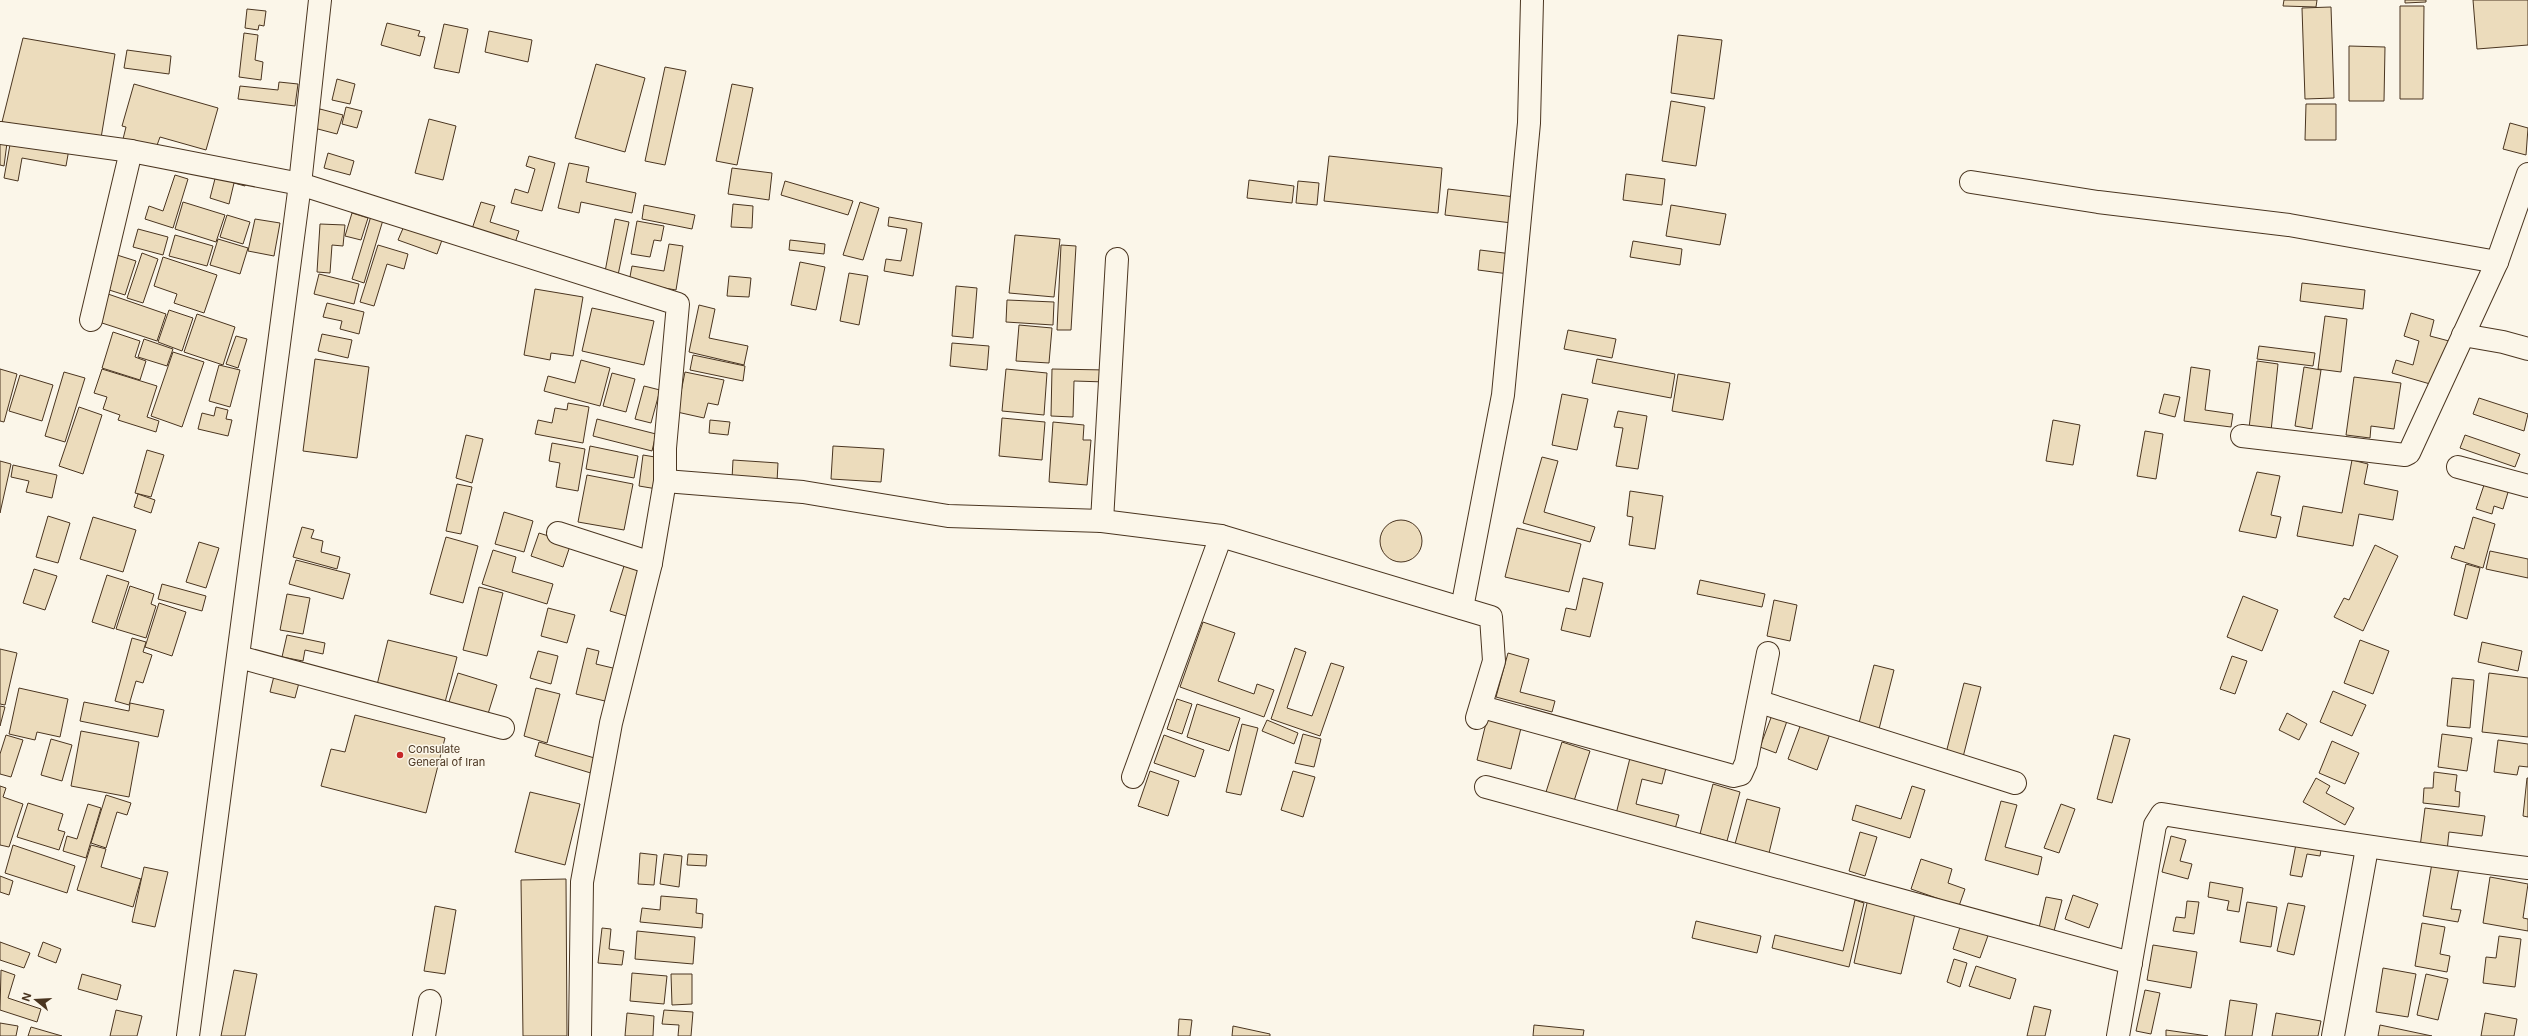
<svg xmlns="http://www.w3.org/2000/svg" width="2528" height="1036" font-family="Inter,sans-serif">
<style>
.building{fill:#ecdcbc;stroke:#4a3520}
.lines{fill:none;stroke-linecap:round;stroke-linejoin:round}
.minor-casing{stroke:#4a3520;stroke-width:24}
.minor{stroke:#fbf6e9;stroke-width:22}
.poi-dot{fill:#c62828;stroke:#fbf6e9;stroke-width:1.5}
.labels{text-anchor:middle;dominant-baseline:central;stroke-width:3;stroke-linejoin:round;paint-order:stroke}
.poi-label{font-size:11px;fill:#4a3520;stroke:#fbf6e9;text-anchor:start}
</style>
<rect width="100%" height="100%" fill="#fbf6e9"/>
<!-- building -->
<g class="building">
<polygon points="2284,0 2317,0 2316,7 2283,6"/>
<polygon points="2405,0 2426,0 2426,2 2405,3"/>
<polygon points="2473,0 2528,0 2528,45 2477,49"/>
<polygon points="2400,6 2424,6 2423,99 2400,99"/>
<polygon points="2331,7 2334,98 2305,99 2302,8"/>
<polygon points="247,9 266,11 264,26 259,25 258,30 245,28"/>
<polygon points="387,23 420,31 418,36 425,37 420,56 381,45"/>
<polygon points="444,24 468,29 459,73 434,68"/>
<polygon points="489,31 532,40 528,62 485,52"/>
<polygon points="244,33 258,35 255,60 263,62 261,80 239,77"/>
<polygon points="1678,35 1722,40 1714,99 1671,93"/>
<polygon points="23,38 115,54 101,138 2,122"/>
<polygon points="2349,46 2385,47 2384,101 2349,101"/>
<polygon points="127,50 171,56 169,74 124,68"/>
<polygon points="596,64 645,78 625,152 575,138"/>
<polygon points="665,67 686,71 665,165 645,161"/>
<polygon points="337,79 355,84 350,104 332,100"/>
<polygon points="279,82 298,84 295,106 238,99 240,86 278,90"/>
<polygon points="134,84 218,108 206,150 160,137 156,148 123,139 126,127 122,126"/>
<polygon points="732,84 753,88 737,165 716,161"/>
<polygon points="1671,101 1705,107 1696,166 1662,161"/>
<polygon points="2306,104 2336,104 2336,140 2305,140"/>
<polygon points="346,107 362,111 357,128 342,124"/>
<polygon points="320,109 343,115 337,134 314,128"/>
<polygon points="429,119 456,126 443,180 415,173"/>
<polygon points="2510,123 2528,128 2526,155 2503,149"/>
<polygon points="0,134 8,135 4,166 0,165"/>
<polygon points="11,139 69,149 66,166 22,158 18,181 4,178"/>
<polygon points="328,153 354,161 350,175 324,168"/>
<polygon points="529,156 555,163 542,211 511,203 515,189 528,193 535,169 526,166"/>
<polygon points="1329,156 1442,168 1438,213 1324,201"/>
<polygon points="569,163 589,167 586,182 636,193 632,213 581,202 579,213 558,208"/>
<polygon points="732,168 772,173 769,200 728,194"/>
<polygon points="217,171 247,179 245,186 234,183 229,204 210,198"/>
<polygon points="1626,174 1665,179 1662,205 1623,200"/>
<polygon points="175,175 188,179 173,228 145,219 149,206 163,211"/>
<polygon points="1249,180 1294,186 1292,203 1247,198"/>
<polygon points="785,181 853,201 848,215 781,195"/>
<polygon points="1298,181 1319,183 1317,205 1296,203"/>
<polygon points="1448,189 1515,197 1512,223 1445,215"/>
<polygon points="183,202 225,215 216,242 175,229"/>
<polygon points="481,202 495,206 490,222 519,231 514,246 471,232"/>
<polygon points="860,202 879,208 863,260 843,255"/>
<polygon points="733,204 753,206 752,228 731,227"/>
<polygon points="644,205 695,215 692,229 642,219"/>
<polygon points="1671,205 1726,214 1720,245 1666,236"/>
<polygon points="352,213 368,218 361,240 345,236"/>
<polygon points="227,215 250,222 243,244 220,237"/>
<polygon points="371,216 383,220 364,283 352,279"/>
<polygon points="889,217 922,223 913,276 884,271 886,259 901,261 907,229 888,226"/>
<polygon points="255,219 280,223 274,256 248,251"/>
<polygon points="615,219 629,222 617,280 604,277"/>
<polygon points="637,221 664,226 661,241 654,240 650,257 631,254"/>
<polygon points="320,224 345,225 343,246 332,245 330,273 317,272"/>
<polygon points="404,226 442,240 437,254 398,240"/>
<polygon points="138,229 168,237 163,255 133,247"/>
<polygon points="175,235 213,246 207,266 169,256"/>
<polygon points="1015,235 1060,239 1054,297 1009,293"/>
<polygon points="218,239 248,248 240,274 210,265"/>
<polygon points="790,240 825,244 824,254 789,250"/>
<polygon points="1633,241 1682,249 1680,265 1630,257"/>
<polygon points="669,244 683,246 676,290 629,282 632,266 664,271"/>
<polygon points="378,245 408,254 404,269 387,264 374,306 360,302"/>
<polygon points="1061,245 1076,246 1071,330 1057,330"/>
<polygon points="1480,250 1512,254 1509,274 1478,270"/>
<polygon points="142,253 158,259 143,303 127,298"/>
<polygon points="117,255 136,261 125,295 106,289"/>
<polygon points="163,257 217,275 204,313 174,303 177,294 154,286"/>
<polygon points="800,262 825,267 816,310 791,305"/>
<polygon points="849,273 868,276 859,325 840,321"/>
<polygon points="319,274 359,284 354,304 314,294"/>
<polygon points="729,276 751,278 749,297 727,296"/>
<polygon points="2302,283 2365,290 2363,309 2300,301"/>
<polygon points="956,286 977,288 973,338 952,336"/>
<polygon points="535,289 583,297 573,356 551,353 550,360 524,355"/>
<polygon points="108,294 166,314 157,341 99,322"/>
<polygon points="1007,300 1054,302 1053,325 1006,322"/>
<polygon points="327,303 364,312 359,334 340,329 342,321 323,317"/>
<polygon points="699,305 715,309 709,338 748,346 744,365 689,352"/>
<polygon points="592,308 654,321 644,365 582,351"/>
<polygon points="169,310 193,318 182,351 158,342"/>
<polygon points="2411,313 2434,320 2430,336 2449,341 2437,386 2392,373 2396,360 2413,365 2419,341 2404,336"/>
<polygon points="197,314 235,327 223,365 184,352"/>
<polygon points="2325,316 2347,319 2341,372 2318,369"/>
<polygon points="1019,325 1052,328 1049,363 1016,361"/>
<polygon points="1568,330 1616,339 1612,358 1564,349"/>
<polygon points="113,332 140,341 135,357 146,361 140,380 102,368"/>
<polygon points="322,334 352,340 348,358 318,351"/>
<polygon points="236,336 247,339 238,368 226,364"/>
<polygon points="144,339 173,349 167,366 138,357"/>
<polygon points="952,343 989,346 987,370 950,366"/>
<polygon points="2259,346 2315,353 2313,366 2257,359"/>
<polygon points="173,352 204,362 182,427 151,416"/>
<polygon points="693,355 745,366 743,381 690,370"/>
<polygon points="315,359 369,367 357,458 303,451"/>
<polygon points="1597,359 1675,374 1671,398 1592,383"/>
<polygon points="581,360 610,368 600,406 544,391 548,376 575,383"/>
<polygon points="2257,361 2278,364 2271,431 2249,428"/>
<polygon points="219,365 240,370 230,407 209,401"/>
<polygon points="2191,367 2210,370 2205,410 2233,414 2231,427 2184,421"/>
<polygon points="2304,367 2321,370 2312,429 2295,426"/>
<polygon points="0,369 17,374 4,422 0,421"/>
<polygon points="102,369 157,386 147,417 159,421 156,432 118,420 120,415 103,409 107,397 94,393"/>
<polygon points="1006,369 1047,373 1044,415 1002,411"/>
<polygon points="1052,369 1107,370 1106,382 1074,381 1073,417 1051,416"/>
<polygon points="64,372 85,378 65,442 45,436"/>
<polygon points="685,372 724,380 718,405 708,403 704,418 677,412"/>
<polygon points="612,373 635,379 626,412 603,406"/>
<polygon points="1678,374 1730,383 1723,420 1672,411"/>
<polygon points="20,375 53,385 42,421 9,411"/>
<polygon points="2354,377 2401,383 2394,429 2371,426 2370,438 2346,435"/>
<polygon points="644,386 660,390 651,423 635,419"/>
<polygon points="1562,394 1588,399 1577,450 1552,445"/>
<polygon points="2164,394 2180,397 2175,417 2159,413"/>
<polygon points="2479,398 2528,414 2524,431 2473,414"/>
<polygon points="568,403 589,407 583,443 535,434 538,420 552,423 555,408 567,410"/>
<polygon points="79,407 102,415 83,474 59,466"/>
<polygon points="216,407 228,410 226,419 232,420 228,436 198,429 202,413 214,416"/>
<polygon points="1618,411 1647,416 1638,469 1616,466 1623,428 1614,427"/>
<polygon points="1002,418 1045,422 1042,460 999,456"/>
<polygon points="597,419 656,434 652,451 593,436"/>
<polygon points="710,420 730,422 728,435 709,433"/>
<polygon points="2053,420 2080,425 2073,465 2046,461"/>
<polygon points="1053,422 1084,425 1083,440 1091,440 1087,485 1049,482"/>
<polygon points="2145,431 2163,434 2156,479 2137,476"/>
<polygon points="466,435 483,439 472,483 456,478"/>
<polygon points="2465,435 2520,454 2515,467 2460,448"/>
<polygon points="552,443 585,449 578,491 556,487 560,463 549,461"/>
<polygon points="590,446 638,456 634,478 586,469"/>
<polygon points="833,446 884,449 881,482 831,479"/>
<polygon points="147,450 164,455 151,497 135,493"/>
<polygon points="643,455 661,458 657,489 639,486"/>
<polygon points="1542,457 1558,461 1544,512 1595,527 1590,542 1523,523"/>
<polygon points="733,460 778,463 777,482 732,479"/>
<polygon points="2352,460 2368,464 2364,484 2398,491 2393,520 2359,514 2353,546 2297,536 2303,506 2342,513"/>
<polygon points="0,461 11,464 0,513"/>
<polygon points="13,465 57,475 52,498 26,492 29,481 11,477"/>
<polygon points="2257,472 2280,476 2271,515 2281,517 2276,538 2239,531"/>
<polygon points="587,475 633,484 624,530 578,522"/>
<polygon points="2485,482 2509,489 2503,509 2494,506 2492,514 2476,509"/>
<polygon points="457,484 472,487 461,534 446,531"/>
<polygon points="1630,491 1663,496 1655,549 1629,545 1633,517 1627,516"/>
<polygon points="138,494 155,500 151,513 134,507"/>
<polygon points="504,512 533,521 524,552 495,544"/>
<polygon points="48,516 70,523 58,563 36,557"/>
<polygon points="93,517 136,530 123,572 80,559"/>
<polygon points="2473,517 2495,524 2483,568 2451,558 2455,546 2464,549"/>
<circle cx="1401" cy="541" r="21"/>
<polygon points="302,527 314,530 311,538 323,541 321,552 340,557 337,569 293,557"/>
<polygon points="1517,528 1581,544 1569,592 1505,577"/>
<polygon points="539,533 571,543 563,567 531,556"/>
<polygon points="446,537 478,546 463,603 430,594"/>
<polygon points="199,542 219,548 206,588 186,582"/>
<polygon points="2375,545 2398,556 2363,631 2334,617 2344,598 2349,600"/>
<polygon points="493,550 516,557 512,572 553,584 547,604 482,584"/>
<polygon points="2490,551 2528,559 2528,578 2486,569"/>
<polygon points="296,560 350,574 343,599 289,584"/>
<polygon points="2466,564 2480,568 2467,619 2454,615"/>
<polygon points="624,566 646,573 633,618 610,611"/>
<polygon points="34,569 57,576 45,610 23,603"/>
<polygon points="107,575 129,582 114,629 92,622"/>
<polygon points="1583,578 1603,583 1590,637 1561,630 1566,608 1576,610"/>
<polygon points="1700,580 1765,594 1762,607 1697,594"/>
<polygon points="162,584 206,596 202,611 158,599"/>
<polygon points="130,586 154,594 151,604 156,606 146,638 116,629"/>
<polygon points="479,587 503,593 487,656 463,650"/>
<polygon points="287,594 310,598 303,634 280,630"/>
<polygon points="2243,596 2278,610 2262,651 2227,637"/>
<polygon points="1774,600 1797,605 1790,641 1767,636"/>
<polygon points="159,603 186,612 172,656 145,647"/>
<polygon points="548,608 575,615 567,643 541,636"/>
<polygon points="1203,622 1235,633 1218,681 1254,694 1257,684 1274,690 1264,717 1180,687"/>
<polygon points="287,635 325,643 323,654 305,650 303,661 282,657"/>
<polygon points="132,638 146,642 143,652 152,655 143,683 136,681 129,705 115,701"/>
<polygon points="388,640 457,657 444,706 376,689"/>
<polygon points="2360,640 2389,651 2373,694 2344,683"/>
<polygon points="2482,642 2522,651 2518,671 2478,662"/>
<polygon points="587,648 599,651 596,664 617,669 609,702 576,694"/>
<polygon points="1295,648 1306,652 1287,708 1312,716 1331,663 1344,667 1320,736 1271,719"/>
<polygon points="0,649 17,653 5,705 0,704"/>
<polygon points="538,651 558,656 551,684 530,678"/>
<polygon points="1508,653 1529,659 1520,692 1555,701 1552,712 1496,697"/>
<polygon points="2232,656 2247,661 2235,694 2220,689"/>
<polygon points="1874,665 1894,670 1879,729 1859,723"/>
<polygon points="276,668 301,675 295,698 270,692"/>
<polygon points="458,673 497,685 487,717 448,705"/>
<polygon points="2489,673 2528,678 2528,737 2482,732"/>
<polygon points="2452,678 2474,680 2470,728 2447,726"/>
<polygon points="1964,683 1981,687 1963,757 1946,753"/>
<polygon points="19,688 68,699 60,737 37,732 35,740 9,734"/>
<polygon points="536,688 560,694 547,743 524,736"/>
<polygon points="2333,691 2366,705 2352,736 2320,722"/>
<polygon points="1177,699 1192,704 1182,734 1167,729"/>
<polygon points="84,702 129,711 130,703 164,710 158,737 80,721"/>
<polygon points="1197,704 1240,718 1229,751 1187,737"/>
<polygon points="0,706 5,707 0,726"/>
<polygon points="2287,713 2307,724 2299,740 2279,730"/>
<polygon points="355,715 445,738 426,813 321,786 331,749 345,752"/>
<polygon points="1772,715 1787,721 1776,753 1760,747"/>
<polygon points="1487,719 1521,728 1511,769 1477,760"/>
<polygon points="1267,720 1298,733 1294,744 1262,731"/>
<polygon points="1802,721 1831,731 1817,770 1788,759"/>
<polygon points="1242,724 1258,728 1241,795 1226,792"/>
<polygon points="81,731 139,742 129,797 71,786"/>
<polygon points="1303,734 1321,739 1314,767 1295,763"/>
<polygon points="2442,734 2472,738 2467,771 2438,767"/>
<polygon points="6,735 23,740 11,777 0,774 0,754"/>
<polygon points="1164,735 1204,750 1195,777 1154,763"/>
<polygon points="2114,735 2130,739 2112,803 2097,799"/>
<polygon points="51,739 72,745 62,781 41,775"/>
<polygon points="2498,740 2528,744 2528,767 2519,766 2517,775 2494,772"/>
<polygon points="2332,741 2359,753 2345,784 2319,773"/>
<polygon points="539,742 598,759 594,774 535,756"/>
<polygon points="1562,742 1590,751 1574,801 1546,792"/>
<polygon points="1631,754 1667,764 1662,784 1642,779 1636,804 1679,815 1675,829 1616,814"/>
<polygon points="1150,771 1179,781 1168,816 1138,806"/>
<polygon points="1293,771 1315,777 1303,817 1281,810"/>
<polygon points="2434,772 2457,775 2455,791 2460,792 2459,807 2423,803 2424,788 2433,788"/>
<polygon points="2316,778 2330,786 2326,793 2354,808 2345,825 2303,802"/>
<polygon points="2527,778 2528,778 2528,817 2523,816"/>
<polygon points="1713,784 1740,792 1727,841 1700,834"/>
<polygon points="0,786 6,788 3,797 23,804 9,847 0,845"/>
<polygon points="1912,786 1925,790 1910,838 1852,820 1856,805 1901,819"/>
<polygon points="530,792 580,804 565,865 515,852"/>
<polygon points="106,795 131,803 127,815 117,812 106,848 91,843"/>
<polygon points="1747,799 1780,808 1769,853 1735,844"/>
<polygon points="2001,801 2017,805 2005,847 2042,857 2038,875 1985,860"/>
<polygon points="28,803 63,814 58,830 65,832 59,850 17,837"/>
<polygon points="88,804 101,808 86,858 63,851 67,836 77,839"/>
<polygon points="2061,804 2075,809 2059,853 2044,848"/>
<polygon points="2425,808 2485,816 2482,836 2449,832 2447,851 2420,847"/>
<polygon points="1860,832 1877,837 1865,876 1849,871"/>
<polygon points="2171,836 2186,840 2180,861 2192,864 2188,879 2162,872"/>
<polygon points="2297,839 2322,844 2320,856 2307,854 2302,877 2290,875"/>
<polygon points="13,845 75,866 67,893 5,873"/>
<polygon points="91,845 106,849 101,867 141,879 133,907 77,890"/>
<polygon points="640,853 657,855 654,885 638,884"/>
<polygon points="664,854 682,856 679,887 660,884"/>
<polygon points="688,854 707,855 706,866 687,865"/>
<polygon points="1921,859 1952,869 1948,883 1965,889 1959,906 1911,889"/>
<polygon points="2432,863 2459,868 2451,909 2461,910 2458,922 2423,916"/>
<polygon points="144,867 168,872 155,927 132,922"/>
<polygon points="0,876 13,881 9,895 0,892"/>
<polygon points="2490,877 2528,884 2523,918 2528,919 2528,931 2483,923"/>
<polygon points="566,879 567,1036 523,1036 521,880"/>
<polygon points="2210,882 2243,888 2239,912 2227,910 2229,901 2208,897"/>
<polygon points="1869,894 1917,905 1901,974 1854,963"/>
<polygon points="2073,895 2098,904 2089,928 2065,919"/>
<polygon points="661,896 697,899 696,913 703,914 702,928 640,922 642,908 660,910"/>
<polygon points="2046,897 2062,900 2054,931 2039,928"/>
<polygon points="1855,900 1864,903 1849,967 1772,948 1775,935 1843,951"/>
<polygon points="2187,901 2199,902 2194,934 2173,931 2176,917 2185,918"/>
<polygon points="2247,902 2277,907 2271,947 2240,942"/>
<polygon points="2288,903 2305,906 2294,955 2277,951"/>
<polygon points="435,906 456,910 445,974 424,971"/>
<polygon points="1696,921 1761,936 1757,953 1692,938"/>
<polygon points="1962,921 1990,930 1980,958 1953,949"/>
<polygon points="2422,923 2445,927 2440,954 2450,956 2447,972 2415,966"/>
<polygon points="602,928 611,929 609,949 624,951 622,965 598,963"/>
<polygon points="637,931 695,937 693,964 635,959"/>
<polygon points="2499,936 2521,939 2515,987 2483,983 2486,957 2496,958"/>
<polygon points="0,942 30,953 24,968 0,960"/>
<polygon points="43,942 61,949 56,963 38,956"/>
<polygon points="2153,945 2197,952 2191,988 2147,980"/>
<polygon points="1954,959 1967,963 1960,987 1947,982"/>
<polygon points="1976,966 2016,979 2010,999 1969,986"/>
<polygon points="2383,968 2416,974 2408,1017 2376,1012"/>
<polygon points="1,970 15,975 8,998 41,1009 37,1022 0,1010"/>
<polygon points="234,970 257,974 245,1036 221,1036"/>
<polygon points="632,973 667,976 664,1004 630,1001"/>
<polygon points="82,974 121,985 117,1000 78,989"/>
<polygon points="671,974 692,974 692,1004 672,1005"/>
<polygon points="2426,974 2448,979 2438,1020 2417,1015"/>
<polygon points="2145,990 2160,993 2151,1034 2136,1031"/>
<polygon points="2230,1000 2257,1004 2252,1036 2225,1036"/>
<polygon points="2034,1006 2051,1010 2045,1036 2027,1036"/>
<polygon points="116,1010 142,1016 137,1036 110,1036"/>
<polygon points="664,1010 693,1012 691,1036 678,1036 679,1025 662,1024"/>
<polygon points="627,1013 654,1016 653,1036 625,1036"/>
<polygon points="2276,1013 2321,1021 2318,1036 2272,1036"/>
<polygon points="2485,1013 2517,1019 2514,1036 2481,1036"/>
<polygon points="1179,1019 1192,1020 1190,1036 1178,1036"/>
<polygon points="0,1023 18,1026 16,1036 0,1036"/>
<polygon points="1534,1025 1584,1030 1583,1036 1533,1036"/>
<polygon points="2380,1025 2432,1036 2378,1036"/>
<polygon points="1233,1026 1270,1034 1270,1036 1232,1036"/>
<polygon points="31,1027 62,1036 28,1036"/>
<polygon points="2166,1030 2208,1036 2166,1036"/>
</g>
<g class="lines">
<!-- minor casing -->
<g class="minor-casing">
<g id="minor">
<polyline points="0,133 131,151 300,184 678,304 665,448 665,481 651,563 611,723 582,882 580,1036"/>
<polyline points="1971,182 2098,202 2289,225 2497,262"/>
<polyline points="91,320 131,151"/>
<polyline points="2463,335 2503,342 2528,349"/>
<polyline points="2242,436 2405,455 2409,453 2497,262 2528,174"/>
<polyline points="2458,467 2528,486"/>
<polyline points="665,481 803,492 948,516 1102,521 1221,536 1491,617 1494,661 1477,718"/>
<polyline points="1102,521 1117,259"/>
<polyline points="558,533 651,563"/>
<polyline points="1462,608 1503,395 1529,123 1532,0"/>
<polyline points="239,657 503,728"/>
<polyline points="1760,702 2015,783"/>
<polyline points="1482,707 1733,776 1741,774 1746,763 1768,653"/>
<polyline points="1133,777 1221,536"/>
<polyline points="1486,787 2131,963"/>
<polyline points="188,1036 300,184 320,0"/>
<polyline points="424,1036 430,1001"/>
<path d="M 2118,1036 L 2155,825 L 2162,814 C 2284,834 2406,853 2528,868"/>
<polyline points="2333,1036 2367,848"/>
</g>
</g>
<!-- minor -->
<use href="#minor" class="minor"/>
</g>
<!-- markers -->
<circle class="poi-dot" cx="400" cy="755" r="4"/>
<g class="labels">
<!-- poi labels -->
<g class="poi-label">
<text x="408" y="749">Consulate<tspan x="408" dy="13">General of Iran</tspan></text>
</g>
</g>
<!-- north arrow -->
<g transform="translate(36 1000) rotate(288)" stroke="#fbf6e9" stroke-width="3" paint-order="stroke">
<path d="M0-3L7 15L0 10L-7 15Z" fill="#4a3520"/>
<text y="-6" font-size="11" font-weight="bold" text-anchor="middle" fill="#4a3520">N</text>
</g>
</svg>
